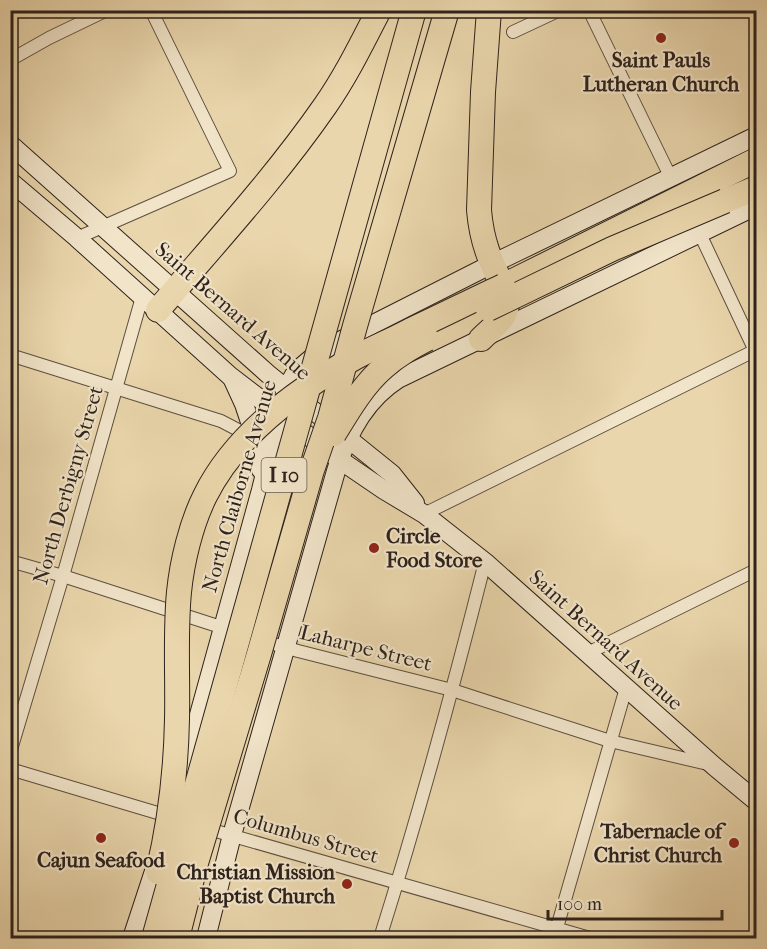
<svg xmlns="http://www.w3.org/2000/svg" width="767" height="949" font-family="'IM FELL French Canon',serif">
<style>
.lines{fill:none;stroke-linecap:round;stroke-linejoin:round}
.street-casing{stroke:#5c4f40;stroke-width:14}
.secondary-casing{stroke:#2d221c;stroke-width:20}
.highway-casing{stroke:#2d221c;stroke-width:26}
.street{stroke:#f1e4c9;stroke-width:12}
.secondary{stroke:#f1e4c9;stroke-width:18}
.highway{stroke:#ead6ac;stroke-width:24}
.highway-bridge-casing{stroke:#2d221c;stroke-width:26;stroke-linecap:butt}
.highway-bridge{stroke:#ead6ac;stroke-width:24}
.poi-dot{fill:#8f2418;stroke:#f1e4c9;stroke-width:2}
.labels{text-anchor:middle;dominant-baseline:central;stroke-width:4.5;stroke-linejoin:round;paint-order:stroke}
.shield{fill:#f1e4c9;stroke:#685c50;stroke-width:1.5}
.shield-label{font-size:20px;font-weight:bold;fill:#2d221c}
.poi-label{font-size:21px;font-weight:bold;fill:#2d221c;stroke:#f1e4c9}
.street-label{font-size:21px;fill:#2d221c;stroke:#f1e4c9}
</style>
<rect width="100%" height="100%" fill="#ead6ac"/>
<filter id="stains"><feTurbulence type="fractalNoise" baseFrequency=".00333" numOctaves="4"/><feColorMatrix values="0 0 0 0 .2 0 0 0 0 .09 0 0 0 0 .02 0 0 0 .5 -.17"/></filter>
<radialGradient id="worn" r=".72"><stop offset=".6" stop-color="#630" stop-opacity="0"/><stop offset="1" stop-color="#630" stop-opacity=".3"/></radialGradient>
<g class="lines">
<!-- street casing -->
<g class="street-casing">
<g id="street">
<polyline points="589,10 671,178"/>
<polyline points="513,32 560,10"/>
<polyline points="10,60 49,38 107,10"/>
<polyline points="700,234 756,353"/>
<polyline points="77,238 230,171 151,10"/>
<polyline points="10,355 221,421 244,433 249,438"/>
<polyline points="424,514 756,350"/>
<polyline points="10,561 63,576 230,630"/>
<polyline points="260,640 298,651 452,690 610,741 712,765"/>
<polyline points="588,653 756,570"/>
<polyline points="10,753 63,576 142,297"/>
<polyline points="10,769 171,817"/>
<polyline points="202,827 590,938"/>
<path d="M 380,938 C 419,814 453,689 485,562"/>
<polyline points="554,938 626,688"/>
</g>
</g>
<!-- secondary casing -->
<g class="secondary-casing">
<g id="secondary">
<polyline points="10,144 268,374 392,474 415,503"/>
<polyline points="10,181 77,238 230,376 340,460 384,490 424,514 485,562 714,766 756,801"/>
<polyline points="233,380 244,404 259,449 261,470"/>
<polyline points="181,780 261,490 286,389 294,375 300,368 313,357 340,341 492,264 756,136"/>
<polyline points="132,938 158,859"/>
<path d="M 206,938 L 232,835 L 336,471 C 347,434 365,400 398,379 L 756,206"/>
</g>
</g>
<!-- highway casing -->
<g class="highway-casing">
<g id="highway">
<polyline points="725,201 756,188"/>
<polyline points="503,286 756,160"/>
<path d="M 158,310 C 215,243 275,178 325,106 C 346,76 362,43 379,10"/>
<path d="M 481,339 C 495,325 510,317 507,295 C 492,264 482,246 479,210 L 483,92 L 489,10"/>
</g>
</g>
<!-- street -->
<use href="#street" class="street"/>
<!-- secondary -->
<use href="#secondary" class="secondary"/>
<!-- highway -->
<use href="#highway" class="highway"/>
<!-- highway-bridge casing -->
<g class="highway-bridge-casing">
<g id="highway-bridge">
<polyline points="488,309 612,249 725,201"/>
<path d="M 334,434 C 348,411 363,385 384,367 C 397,355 412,347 427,339"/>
<path d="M 158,872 C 170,822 176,771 177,719 C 178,677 175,634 179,592 C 182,562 191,524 205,496 C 235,435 298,389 356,357 C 375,347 395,339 413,329 C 443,315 473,300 503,286"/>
<polyline points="154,938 414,10"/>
<polyline points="177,938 196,863 259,654 312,470 330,418 355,326 447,10"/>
</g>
</g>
<!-- highway-bridge -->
<use href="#highway-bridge" class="highway-bridge"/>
</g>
<!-- markers -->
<g class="poi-dot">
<circle cx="661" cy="38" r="6"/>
<circle cx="374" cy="548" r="6"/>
<circle cx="101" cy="838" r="6"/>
<circle cx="734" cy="843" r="6"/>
<circle cx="347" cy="884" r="6"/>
</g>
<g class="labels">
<!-- shield labels -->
<rect class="shield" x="261.5" y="458" width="45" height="34" rx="4.5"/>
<g class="shield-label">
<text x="284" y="475">I 10</text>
</g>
<!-- poi labels -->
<g class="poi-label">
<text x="661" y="60">Saint Pauls<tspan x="661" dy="24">Lutheran Church</tspan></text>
<text x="386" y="536" text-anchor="start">Circle<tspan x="386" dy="24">Food Store</tspan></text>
<text x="722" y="831" text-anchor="end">Tabernacle of<tspan x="722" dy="24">Christ Church</tspan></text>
<text x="101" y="860">Cajun Seafood</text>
<text x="335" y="872" text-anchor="end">Christian Mission<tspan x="335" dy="24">Baptist Church</tspan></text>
</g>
<!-- street labels -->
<g class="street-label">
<text transform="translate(233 311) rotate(41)">Saint Bernard Avenue</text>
<text transform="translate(68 485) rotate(-74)">North Derbigny Street</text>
<text transform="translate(239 486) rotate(-74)">North Claiborne Avenue</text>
<text transform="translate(606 640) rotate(42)">Saint Bernard Avenue</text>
<text transform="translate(366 648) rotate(14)">Laharpe Street</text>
<text transform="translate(306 836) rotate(16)">Columbus Street</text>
</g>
</g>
<!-- margin -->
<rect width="767" height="949" fill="none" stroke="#ead6ac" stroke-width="36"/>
<rect x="12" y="12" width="743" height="925" fill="none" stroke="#2d221c" stroke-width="3"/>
<rect x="18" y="18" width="731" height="913" fill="none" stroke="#2d221c" stroke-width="1.5"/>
<!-- scale -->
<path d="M548 910v9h174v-9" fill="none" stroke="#2d221c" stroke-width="3"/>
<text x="557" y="910" font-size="18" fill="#2d221c" stroke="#f1e4c9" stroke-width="4.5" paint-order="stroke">100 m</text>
<rect width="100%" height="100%" filter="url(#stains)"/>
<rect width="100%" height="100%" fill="url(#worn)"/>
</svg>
